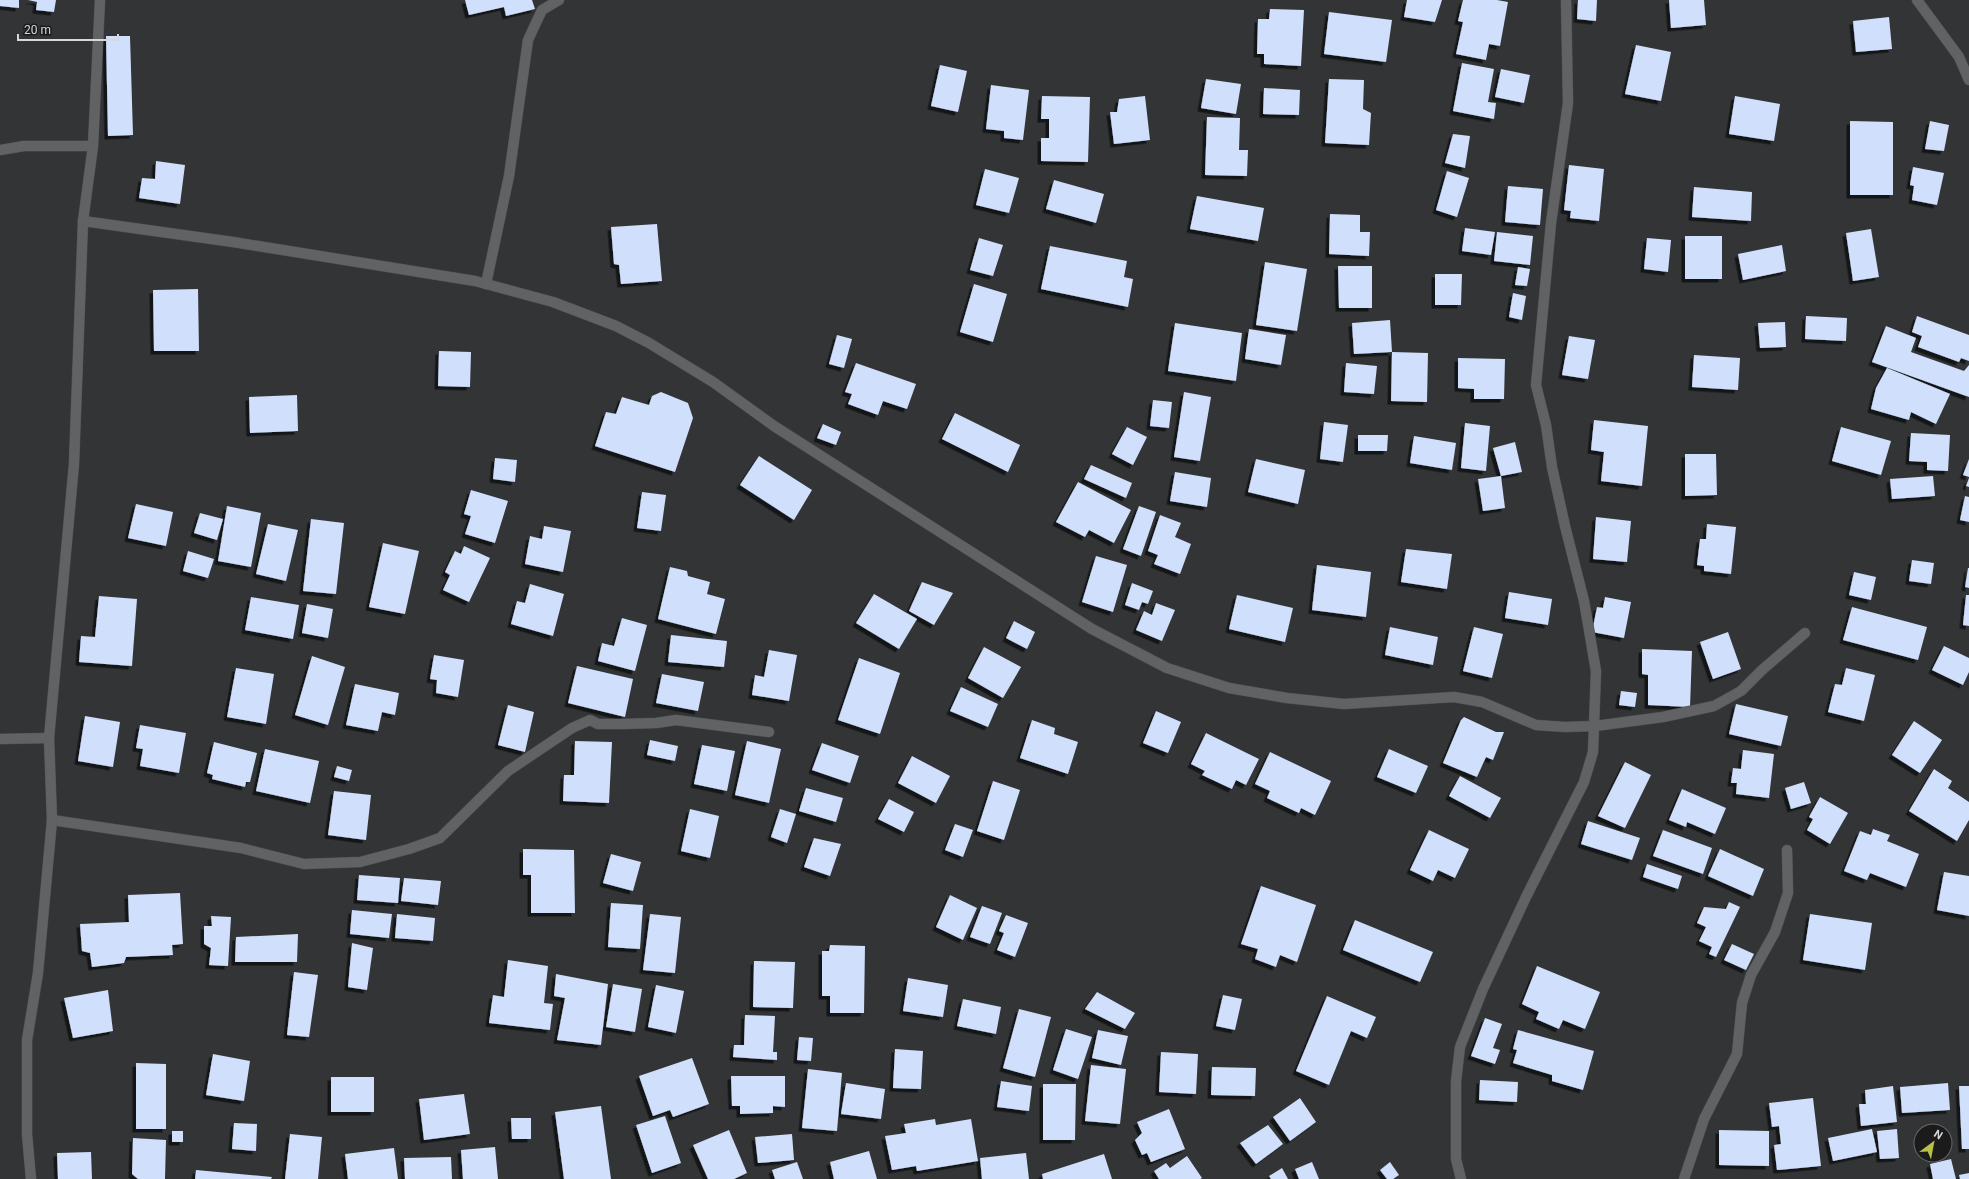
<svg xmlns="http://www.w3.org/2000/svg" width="1969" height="1179" font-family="Roboto,sans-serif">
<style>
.building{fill:#cfdffc;filter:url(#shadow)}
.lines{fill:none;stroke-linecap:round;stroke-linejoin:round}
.service-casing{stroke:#4f5052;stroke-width:11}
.minor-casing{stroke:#4f5052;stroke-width:11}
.service{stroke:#616264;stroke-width:10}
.minor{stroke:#616264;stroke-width:10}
</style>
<defs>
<filter id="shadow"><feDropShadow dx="-3.5" dy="3.5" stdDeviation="0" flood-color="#0009"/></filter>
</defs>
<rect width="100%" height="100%" fill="#323436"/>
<!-- building -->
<g class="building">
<polygon points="0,0 19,0 19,8 0,6"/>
<polygon points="28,0 56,0 54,12 36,10 37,2"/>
<polygon points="465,0 532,0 535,9 506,16 504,7 469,15"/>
<polygon points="1407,0 1442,0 1435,22 1404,17"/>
<polygon points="1463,0 1497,0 1508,2 1500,46 1489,44 1486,60 1456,54 1463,22 1458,21"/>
<polygon points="1578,0 1597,0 1596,21 1577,19"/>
<polygon points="1669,0 1704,0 1706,25 1671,28"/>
<polygon points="1270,9 1304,10 1301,66 1264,64 1264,54 1257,54 1258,19 1269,19"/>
<polygon points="1329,12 1392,20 1386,62 1324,54"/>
<polygon points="1889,17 1892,49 1856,52 1853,21"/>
<polygon points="106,36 130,36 133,135 108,136"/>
<polygon points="1636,45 1671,52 1661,101 1625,94"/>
<polygon points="1462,63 1494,69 1488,102 1496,103 1494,119 1453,111"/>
<polygon points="940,65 967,71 958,112 931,106"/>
<polygon points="1501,69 1530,75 1524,103 1495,97"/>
<polygon points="1206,79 1241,84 1236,114 1201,108"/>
<polygon points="1329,79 1364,80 1363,109 1371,113 1369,145 1325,143"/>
<polygon points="991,85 1029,90 1023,140 1004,138 1004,131 986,129"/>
<polygon points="1264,88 1300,90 1299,115 1263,114"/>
<polygon points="1042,96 1090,97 1088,162 1041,161 1041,138 1049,138 1049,119 1041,119"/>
<polygon points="1145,96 1150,140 1114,144 1110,112 1117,112 1119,99"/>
<polygon points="1735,96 1780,104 1774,141 1729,134"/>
<polygon points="1207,117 1240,118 1239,150 1248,150 1247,176 1205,175"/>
<polygon points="1850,121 1893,122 1893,195 1850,195"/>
<polygon points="1930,121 1949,125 1944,151 1925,149"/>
<polygon points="1453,134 1470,136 1465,168 1445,163"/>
<polygon points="156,161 185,165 180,204 139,198 142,178 155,179"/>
<polygon points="1569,165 1604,169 1599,221 1570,218 1571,211 1564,210"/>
<polygon points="1913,167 1944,173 1937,205 1912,200 1914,186 1910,185"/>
<polygon points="985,169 1019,178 1009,213 976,205"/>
<polygon points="1447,171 1469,178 1457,217 1436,210"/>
<polygon points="1054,180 1104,194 1096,223 1046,209"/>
<polygon points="1508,186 1543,189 1540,225 1505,222"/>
<polygon points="1694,187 1752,192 1751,221 1692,217"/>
<polygon points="1197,196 1264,208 1258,241 1190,229"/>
<polygon points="1330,214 1360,215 1360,232 1370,232 1369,256 1329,254"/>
<polygon points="657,224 662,281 621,284 619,265 614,264 611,227"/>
<polygon points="1465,228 1495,232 1491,255 1462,251"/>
<polygon points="1871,229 1879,277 1853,281 1846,233"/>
<polygon points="1497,232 1533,236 1530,265 1494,261"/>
<rect x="1685" y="236" width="37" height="43"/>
<polygon points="979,238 1003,245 993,276 970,270"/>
<polygon points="1647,238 1671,240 1668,272 1644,269"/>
<polygon points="1782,245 1786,271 1743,280 1738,254"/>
<polygon points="1050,246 1127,261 1124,277 1133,279 1128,307 1041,289"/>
<polygon points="1265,262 1307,269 1297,331 1256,325"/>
<polygon points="1338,266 1372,266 1372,308 1339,308"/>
<polygon points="1518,267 1530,269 1527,286 1515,285"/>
<polygon points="1435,274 1462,274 1461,305 1435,305"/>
<polygon points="974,284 1007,294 993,342 960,332"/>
<polygon points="198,289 199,351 154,351 153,290"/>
<polygon points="1513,293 1526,296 1522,320 1509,317"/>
<polygon points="1806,316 1847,318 1846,341 1805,339"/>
<polygon points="1917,316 1969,335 1969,361 1961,358 1959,362 1918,347 1922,336 1912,332"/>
<polygon points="1390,320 1392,352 1354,354 1352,323"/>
<polygon points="1785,322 1786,347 1760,348 1758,323"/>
<polygon points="1175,323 1242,333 1236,381 1168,371"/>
<polygon points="1886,326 1916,338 1911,352 1964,371 1969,365 1969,397 1872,362"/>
<polygon points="1249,329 1286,335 1281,365 1245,359"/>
<polygon points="837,335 852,339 844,368 829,364"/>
<polygon points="1569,336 1595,340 1588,379 1562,375"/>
<polygon points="439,351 471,352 470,387 438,386"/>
<polygon points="1392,352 1428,353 1427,402 1391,401"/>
<polygon points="1694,355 1740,358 1738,390 1692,387"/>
<polygon points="1458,358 1505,359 1504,399 1474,399 1474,389 1458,388"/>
<polygon points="856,363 916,384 907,409 883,401 878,415 848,404 852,394 845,392"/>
<polygon points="1346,363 1377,366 1374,394 1344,392"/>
<polygon points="1887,368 1950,394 1936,424 1911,412 1909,420 1871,409 1876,388"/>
<polygon points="661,392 688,403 693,418 675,472 595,446 606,412 616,414 622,397 649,405 652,396"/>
<polygon points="1184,392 1211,397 1200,461 1174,457"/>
<polygon points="297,395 298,431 250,433 249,397"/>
<polygon points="1153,400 1172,402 1169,428 1150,426"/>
<polygon points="955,413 1020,445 1008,472 942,439"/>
<polygon points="1594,420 1648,426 1642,486 1601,481 1604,452 1591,450"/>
<polygon points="1324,422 1348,425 1343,462 1320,459"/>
<polygon points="1465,423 1490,426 1486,471 1461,468"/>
<polygon points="823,424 841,432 836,445 817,438"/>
<polygon points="1127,427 1147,437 1133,465 1112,454"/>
<polygon points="1841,427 1891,441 1881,475 1832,461"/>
<polygon points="1911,433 1950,435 1948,471 1927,470 1927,462 1909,461"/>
<polygon points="1358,435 1388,435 1387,451 1358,451"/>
<polygon points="1414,436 1456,443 1452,470 1410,463"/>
<polygon points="1515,442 1522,472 1501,476 1493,448"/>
<polygon points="1685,454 1716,454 1717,495 1685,496"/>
<polygon points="759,456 812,490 794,520 740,485"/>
<polygon points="495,458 517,460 515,482 493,479"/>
<polygon points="1256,459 1305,470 1298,504 1248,492"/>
<polygon points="1969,459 1969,477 1963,475"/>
<polygon points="1091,465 1132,483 1126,498 1084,479"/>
<polygon points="1175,472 1211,478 1207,507 1170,501"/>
<polygon points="1501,476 1505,508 1483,511 1478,479"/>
<polygon points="1933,476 1935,496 1892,499 1890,479"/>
<polygon points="1969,478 1969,487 1966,486"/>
<polygon points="1078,482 1131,510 1114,543 1089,530 1085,537 1056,522"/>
<polygon points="471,490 508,501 495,543 465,534 471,516 464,514"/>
<polygon points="642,492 666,495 661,531 637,528"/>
<polygon points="1965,496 1969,497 1969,522 1960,520"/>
<polygon points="136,504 173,512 166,546 128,538"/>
<polygon points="227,506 261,513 251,567 218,561"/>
<polygon points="1139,506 1156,512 1141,556 1123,549"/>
<polygon points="200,513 223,519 217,540 194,533"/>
<polygon points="1160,515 1181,523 1175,537 1191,544 1180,574 1154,564 1158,555 1148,551"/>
<polygon points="1596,517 1631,521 1627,562 1593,559"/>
<polygon points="311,519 344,523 336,594 303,591"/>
<polygon points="268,524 298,530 286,581 256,574"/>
<polygon points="1707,524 1736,527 1731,574 1704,571 1704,566 1697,565 1700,539 1706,539"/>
<polygon points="544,526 571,531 563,572 525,564 530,536 542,539"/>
<polygon points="383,543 419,551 405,614 369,607"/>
<polygon points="464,546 490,558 469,602 443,590 450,575 445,572 455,551 461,554"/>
<polygon points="1406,549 1452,554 1447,589 1401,582"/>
<polygon points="188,551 214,559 208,578 183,571"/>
<polygon points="1096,556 1127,565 1113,612 1082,602"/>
<polygon points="1912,560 1934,563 1931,584 1909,581"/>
<polygon points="1317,565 1371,572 1366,617 1312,610"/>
<polygon points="670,567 687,571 688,576 710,582 707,594 725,599 716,634 658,619"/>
<polygon points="1968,568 1969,568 1969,588 1965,587"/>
<polygon points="1854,572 1876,577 1871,600 1849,595"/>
<polygon points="922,582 953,593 934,625 909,611"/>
<polygon points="1132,583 1153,591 1148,604 1142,602 1139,610 1125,605"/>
<polygon points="530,584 564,594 553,636 511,624 517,601 525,603"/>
<polygon points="1509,592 1552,599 1548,625 1505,618"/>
<polygon points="874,594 917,619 899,649 856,623"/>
<polygon points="1237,595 1293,608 1285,642 1229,629"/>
<polygon points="1966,595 1969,595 1969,626 1963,625"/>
<polygon points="99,596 137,599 132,666 79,662 81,636 95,637"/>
<polygon points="251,597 299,605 293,639 245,630"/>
<polygon points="1605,597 1631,602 1624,638 1592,632 1597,607 1603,608"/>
<polygon points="1156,603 1175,610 1162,641 1136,630 1144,611 1152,615"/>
<polygon points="307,604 333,609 328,638 302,633"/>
<polygon points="1852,607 1927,627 1918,660 1843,640"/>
<polygon points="622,618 647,625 635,671 598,661 602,643 614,646"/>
<polygon points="1014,621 1035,632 1027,649 1006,638"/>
<polygon points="1390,627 1438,637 1433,665 1385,655"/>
<polygon points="1474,627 1503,634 1492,678 1463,671"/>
<polygon points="1728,632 1741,669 1713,679 1700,642"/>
<polygon points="671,635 727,641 724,667 668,662"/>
<polygon points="1944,646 1969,658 1969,672 1963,685 1932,670"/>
<polygon points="984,647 1021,667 1003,698 968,678"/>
<polygon points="1642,649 1692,651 1690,707 1648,705 1648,675 1642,674"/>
<polygon points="769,650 797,655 789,701 752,695 755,675 764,677"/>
<polygon points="434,655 464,660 458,697 436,693 437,680 430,679"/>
<polygon points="312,656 345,667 328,725 295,715"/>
<polygon points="859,658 900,673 880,734 838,720"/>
<polygon points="577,666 633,679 625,717 568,703"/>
<polygon points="236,668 274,674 266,724 227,717"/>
<polygon points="1846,668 1875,675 1864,721 1828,712 1835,684 1842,685"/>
<polygon points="662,674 704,682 698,711 656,703"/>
<polygon points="355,684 399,693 395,715 382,712 378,731 346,725"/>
<polygon points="961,687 998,704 988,727 950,711"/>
<polygon points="1621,691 1637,693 1635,707 1619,705"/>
<polygon points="1736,704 1788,716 1781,746 1729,734"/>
<polygon points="508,705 534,712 525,752 498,745"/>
<polygon points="1156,711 1181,722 1168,753 1143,743"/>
<polygon points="85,716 120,722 113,767 78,761"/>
<polygon points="1464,717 1496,732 1504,732 1493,760 1486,757 1477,777 1443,763 1461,720"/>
<polygon points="1032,720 1055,728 1054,734 1078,742 1068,774 1020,758"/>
<polygon points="1914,721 1942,740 1920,773 1892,755"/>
<polygon points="140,725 186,733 179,773 140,766 143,749 136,748"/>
<polygon points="1206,733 1259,759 1246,785 1236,780 1232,789 1202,775 1205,771 1191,764"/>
<polygon points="650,740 678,746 675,761 647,755"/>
<polygon points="575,741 612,742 609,803 563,801 564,775 574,775"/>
<polygon points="747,741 781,749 769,803 735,795"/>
<polygon points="214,742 257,753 250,782 246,782 245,787 212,779 213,775 207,773"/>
<polygon points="822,743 859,756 850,783 812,770"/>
<polygon points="702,745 735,751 727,791 694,784"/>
<polygon points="265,749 319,761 310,803 256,791"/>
<polygon points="1389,749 1428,766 1416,793 1377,777"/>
<polygon points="1743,750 1774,754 1769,798 1736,794 1737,783 1731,783 1733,768 1741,769"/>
<polygon points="1270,752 1331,781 1315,815 1301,808 1299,813 1267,798 1270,791 1255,784"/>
<polygon points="912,756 950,776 936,803 898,783"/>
<polygon points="1625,762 1651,775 1625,828 1598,816"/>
<polygon points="337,766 352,770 349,781 334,777"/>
<polygon points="1934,769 1952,781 1948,788 1969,802 1969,820 1957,841 1909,811"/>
<polygon points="1460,776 1501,798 1490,818 1449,796"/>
<polygon points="993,781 1020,790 1004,840 977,831"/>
<polygon points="1804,782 1811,803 1791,809 1785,788"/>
<polygon points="806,788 843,798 836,822 799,811"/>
<polygon points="1682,789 1726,808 1715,834 1687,822 1686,827 1669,820"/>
<polygon points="334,791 371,795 366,840 328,835"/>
<polygon points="1820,797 1848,813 1830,844 1807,830 1813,819 1809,817"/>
<polygon points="889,799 914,812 904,832 878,819"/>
<polygon points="690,809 719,816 710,858 681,851"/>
<polygon points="780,809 796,814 787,843 771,837"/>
<polygon points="1588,821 1640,838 1632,860 1581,844"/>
<polygon points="955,824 973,830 963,857 945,850"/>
<polygon points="1873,829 1890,835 1887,841 1919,854 1906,887 1870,873 1867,880 1844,871 1860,831 1871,835"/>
<polygon points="1429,830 1469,849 1455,878 1438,870 1433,881 1410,870"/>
<polygon points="1663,830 1712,848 1703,874 1653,856"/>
<polygon points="814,838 841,844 830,876 804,867"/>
<polygon points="523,849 574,850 575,913 531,913 531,875 523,875"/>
<polygon points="1720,849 1764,869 1753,896 1708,876"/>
<polygon points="611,854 641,862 633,891 603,883"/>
<polygon points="1647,864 1682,876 1678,889 1643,877"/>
<polygon points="1944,872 1969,876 1969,916 1937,910"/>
<polygon points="359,875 400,878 398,903 357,900"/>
<polygon points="404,878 441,881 438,905 401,901"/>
<polygon points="1261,886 1316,905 1297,962 1280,955 1276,967 1255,959 1258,949 1241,944"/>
<polygon points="180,893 183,944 172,945 173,955 126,957 124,963 92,967 90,953 82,951 80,924 129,922 128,895"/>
<polygon points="950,895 977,908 963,940 936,927"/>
<polygon points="1729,902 1740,907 1716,957 1709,954 1712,947 1699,941 1706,927 1697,923 1704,907 1726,909"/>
<polygon points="611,903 643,905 640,949 608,947"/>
<polygon points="982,906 1002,913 990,944 970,937"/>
<polygon points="352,910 392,914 389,938 350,934"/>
<polygon points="397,914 435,918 433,941 395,938"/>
<polygon points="650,914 681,917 675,973 643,970"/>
<polygon points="1810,914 1872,923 1865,970 1803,960"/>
<polygon points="1006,915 1028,923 1015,957 997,950 1004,933 999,931"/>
<polygon points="211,916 231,917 228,966 209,965 211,948 204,944 204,926 212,926"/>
<polygon points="1355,920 1433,952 1420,982 1343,950"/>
<polygon points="298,934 297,962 235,962 236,937"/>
<polygon points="352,943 373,948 367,990 348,987"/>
<polygon points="1732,944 1754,954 1746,970 1724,960"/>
<polygon points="830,945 865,946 864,1013 830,1013 830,996 822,996 822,951 829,951"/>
<polygon points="508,960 548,966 544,1003 553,1004 550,1030 489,1023 493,995 504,997"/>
<polygon points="754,961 795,962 793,1008 753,1007"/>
<polygon points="1537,966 1600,992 1585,1029 1563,1020 1559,1029 1536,1019 1539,1012 1522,1004"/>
<polygon points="294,972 318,975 309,1037 287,1035"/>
<polygon points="556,974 608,984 601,1045 557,1040 565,998 554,996"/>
<polygon points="908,978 948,985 943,1017 903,1011"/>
<polygon points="613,984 642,989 635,1032 606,1027"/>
<polygon points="656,985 684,991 676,1033 648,1027"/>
<polygon points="108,990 113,1031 73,1038 64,998"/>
<polygon points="1097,992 1135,1013 1125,1029 1085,1009"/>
<polygon points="1223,995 1242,999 1235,1030 1216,1026"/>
<polygon points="1327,996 1376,1017 1367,1038 1351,1031 1329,1085 1296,1071"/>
<polygon points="963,999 1001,1007 996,1034 957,1026"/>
<polygon points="1019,1009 1051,1017 1035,1077 1003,1068"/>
<polygon points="745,1015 775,1016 773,1052 777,1052 777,1060 733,1057 734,1045 744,1045"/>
<polygon points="1485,1018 1502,1024 1493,1048 1500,1050 1495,1064 1471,1056"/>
<polygon points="1066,1029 1092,1037 1078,1079 1053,1070"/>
<polygon points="1098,1030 1128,1036 1121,1065 1092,1058"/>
<polygon points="1518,1030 1594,1051 1583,1090 1552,1081 1552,1075 1513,1063 1517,1050 1513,1049"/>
<polygon points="799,1037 813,1038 811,1061 797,1060"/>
<polygon points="895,1049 923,1051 921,1089 893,1088"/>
<polygon points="1161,1052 1198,1054 1196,1094 1159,1092"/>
<polygon points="213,1054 250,1061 244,1101 206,1095"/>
<polygon points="692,1058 709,1104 673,1117 670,1110 653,1116 639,1076"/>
<polygon points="136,1063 166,1064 166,1129 136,1129"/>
<polygon points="1091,1065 1126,1069 1120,1124 1085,1121"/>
<polygon points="1212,1067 1256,1068 1255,1096 1211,1095"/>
<polygon points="808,1069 842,1073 837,1131 802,1128"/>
<polygon points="731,1076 785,1076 785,1107 773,1106 773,1113 740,1114 740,1106 732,1106"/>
<rect x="331" y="1077" width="43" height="35"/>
<polygon points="1480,1080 1518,1082 1517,1102 1479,1100"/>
<polygon points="1001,1081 1032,1086 1029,1111 997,1107"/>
<polygon points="846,1083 885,1089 881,1119 841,1114"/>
<polygon points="1948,1083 1950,1110 1902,1113 1900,1087"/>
<polygon points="1043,1084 1076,1084 1075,1140 1043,1140"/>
<polygon points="1893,1086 1897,1122 1861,1126 1859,1104 1866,1104 1865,1090"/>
<polygon points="1959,1086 1969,1086 1969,1149 1962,1149"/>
<polygon points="464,1094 470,1134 424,1140 419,1099"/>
<polygon points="1300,1098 1316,1122 1290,1141 1273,1117"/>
<polygon points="1813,1098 1821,1166 1777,1170 1774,1145 1781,1144 1779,1126 1772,1127 1769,1103"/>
<polygon points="601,1106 611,1179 564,1179 555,1112"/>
<polygon points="1169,1109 1185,1149 1151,1162 1147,1153 1142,1155 1135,1140 1142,1133 1137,1122"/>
<polygon points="665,1116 681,1163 652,1173 636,1125"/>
<polygon points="511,1118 531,1118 531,1139 512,1139"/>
<polygon points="935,1119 936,1125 971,1119 978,1161 917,1171 916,1166 892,1170 885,1136 906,1133 904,1124"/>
<polygon points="234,1123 257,1124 256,1151 232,1149"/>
<polygon points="1268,1125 1283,1144 1256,1164 1240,1143"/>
<polygon points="1872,1129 1877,1152 1833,1161 1828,1138"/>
<polygon points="1897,1129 1899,1158 1880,1159 1877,1131"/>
<polygon points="729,1130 747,1173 734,1179 708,1179 693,1145"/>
<polygon points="1719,1130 1769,1131 1769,1166 1719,1165"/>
<rect x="172" y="1131" width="11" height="11"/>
<polygon points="290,1134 322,1137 318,1179 285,1179"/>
<polygon points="792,1134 794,1160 758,1163 755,1137"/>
<polygon points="133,1138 166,1140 165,1179 138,1179 132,1174"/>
<polygon points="495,1147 498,1179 463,1179 461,1150"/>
<polygon points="394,1148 398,1179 348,1179 345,1154"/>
<polygon points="869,1151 877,1179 834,1179 830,1162"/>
<polygon points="91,1152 92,1179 58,1179 57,1153"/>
<polygon points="1026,1153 1029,1179 982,1179 980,1158"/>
<polygon points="1104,1154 1112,1179 1043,1179 1042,1174"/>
<polygon points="1187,1156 1202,1178 1200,1179 1159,1179 1154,1171 1166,1163 1170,1168"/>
<polygon points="451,1157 452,1179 405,1179 404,1158"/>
<polygon points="1951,1159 1956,1179 1933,1179 1930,1164"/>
<polygon points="797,1162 803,1179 775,1179 772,1170"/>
<polygon points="1312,1162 1319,1179 1299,1179 1295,1169"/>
<polygon points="1390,1162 1399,1175 1393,1179 1387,1179 1380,1170"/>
<polygon points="1282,1168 1288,1179 1271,1179 1269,1176"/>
<polygon points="196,1170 272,1177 271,1179 195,1179"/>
<polygon points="1969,1173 1969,1179 1960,1179 1959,1175"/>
</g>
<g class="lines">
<!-- service casing -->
<g class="service-casing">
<polyline id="service" points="0,150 24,146 93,146"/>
</g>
<!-- minor casing -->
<g class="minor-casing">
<g id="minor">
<polyline points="1917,0 1959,57 1969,80"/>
<polyline points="83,221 233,242 475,281 553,302 616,326 649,343 713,382 774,426 1092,629 1167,668 1229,688 1287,698 1344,704 1454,697 1482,702 1536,725 1565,727 1595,726 1663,717 1714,706 1741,691 1762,670 1805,633"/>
<polyline points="486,284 509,176 528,40 542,10 559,0"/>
<polyline points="0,739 49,738"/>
<polyline points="52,820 241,848 304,864 360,862 409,849 440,838 508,771 572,728 590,720 598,724 623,724 656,723 676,720 769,732"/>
<polyline points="31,1179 27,1134 27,1040 38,973 52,820 49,738 74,464 83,221 93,146 100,0"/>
<polyline points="1461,1179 1456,1159 1456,1081 1460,1047 1483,989 1526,897 1584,782 1593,752 1596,671 1584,601 1565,526 1552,467 1546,425 1536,385 1551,223 1568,103 1566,0"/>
<polyline points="1684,1179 1704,1119 1737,1054 1742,1003 1751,975 1775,932 1788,893 1787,850"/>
</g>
</g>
<!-- service -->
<use href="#service" class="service"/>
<!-- minor -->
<use href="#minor" class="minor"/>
</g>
<!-- north arrow -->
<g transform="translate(1933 1143) rotate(32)"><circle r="19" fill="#1b1b1c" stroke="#676768"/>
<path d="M0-3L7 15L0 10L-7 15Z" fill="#b9c046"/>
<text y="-6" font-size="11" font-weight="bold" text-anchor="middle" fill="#d8d8da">N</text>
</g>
<!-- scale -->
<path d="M18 34v6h100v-6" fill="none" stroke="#d8d8da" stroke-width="2"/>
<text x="24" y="34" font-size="12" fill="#d8d8da" stroke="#1b1b1c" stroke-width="3" paint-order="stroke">20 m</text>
</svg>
